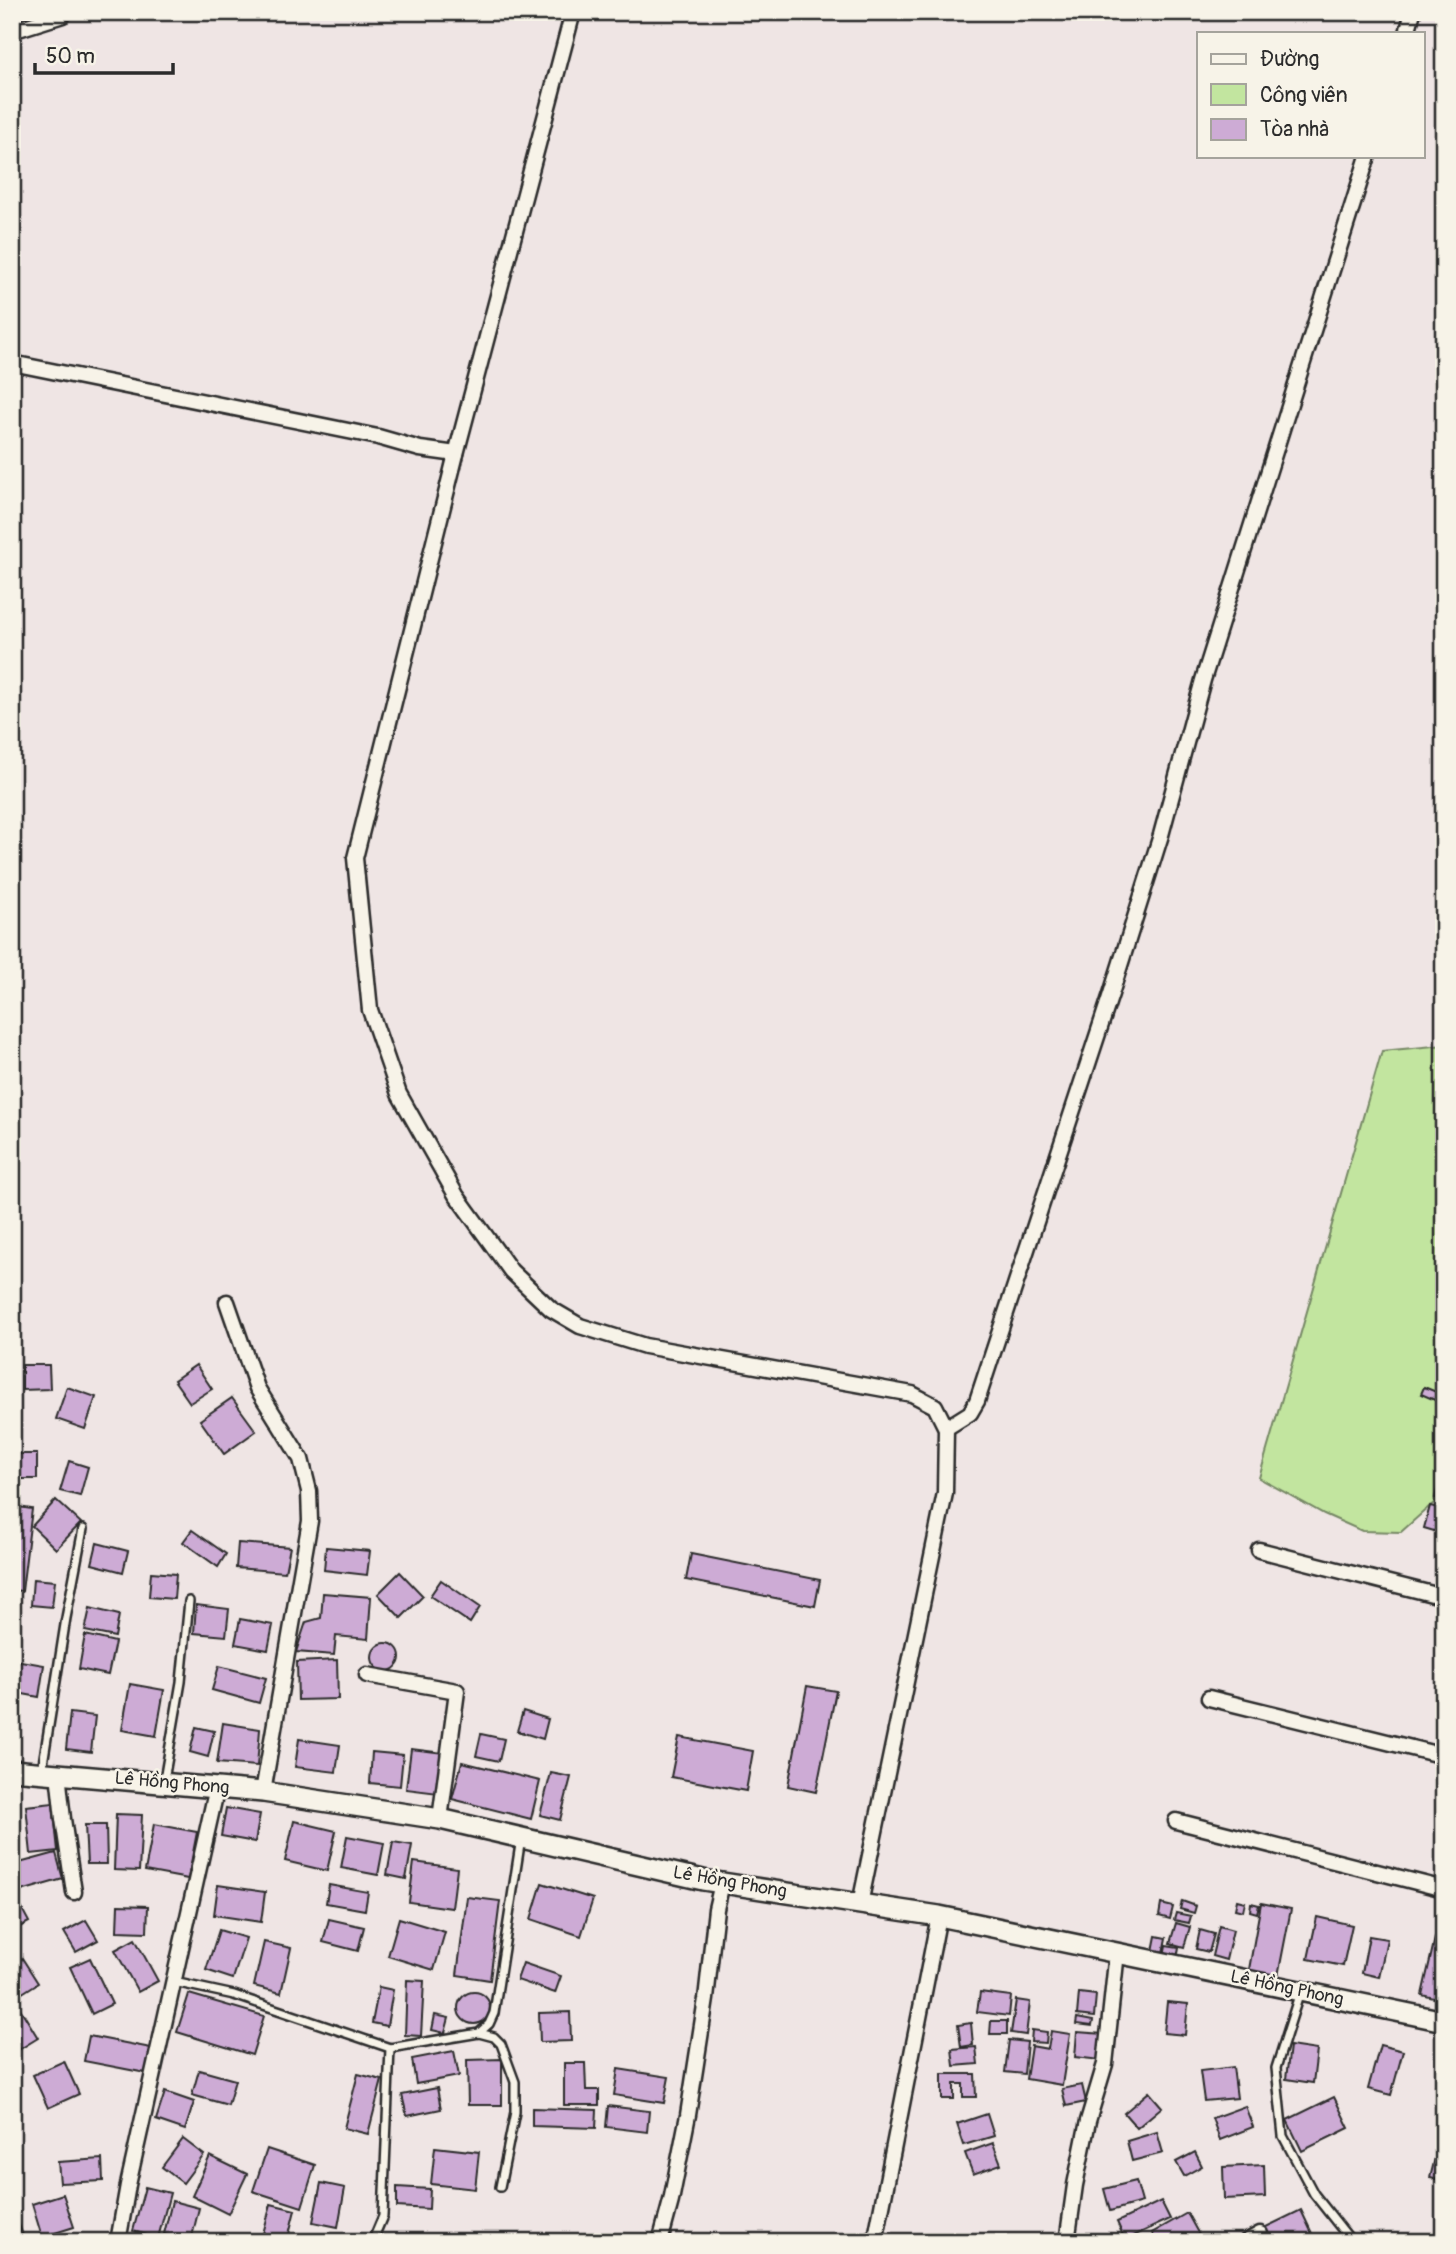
<svg xmlns="http://www.w3.org/2000/svg" width="1456" height="2254" font-family="Pangolin,sans-serif">
<style>
.green{fill:#c2e59f;stroke:#768865;stroke-width:2}
.building{fill:#cdabd5;stroke:#2b2b2b;stroke-width:2}
.lines{fill:none;stroke-linecap:round;stroke-linejoin:round}
.lane-casing{stroke:#2b2b2b;stroke-width:12}
.street-casing{stroke:#2b2b2b;stroke-width:19}
.secondary-casing{stroke:#2b2b2b;stroke-width:24}
.lane{stroke:#f7f3e8;stroke-width:7}
.street{stroke:#f7f3e8;stroke-width:14}
.secondary{stroke:#f7f3e8;stroke-width:19}
.labels{text-anchor:middle;dominant-baseline:central;stroke-width:5;stroke-linejoin:round;paint-order:stroke}
.street-label{font-size:18px;fill:#2b2b2b;stroke:#f7f3e8}
</style>
<rect width="100%" height="100%" fill="#efe5e4"/>
<filter id="ink" filterUnits="userSpaceOnUse"><feTurbulence type="fractalNoise" baseFrequency=".0143" numOctaves="2"/><feDisplacementMap in="SourceGraphic" scale="14" xChannelSelector="R" yChannelSelector="G"/><feConvolveMatrix kernelMatrix="1 2 1 2 8 2 1 2 1" color-interpolation-filters="sRGB"/></filter>
<g filter="url(#ink)">
<!-- green -->
<polygon class="green" points="1444,1045 1444,1496 1430,1506 1401,1532 1362,1531 1324,1514 1259,1478 1382,1051"/>
<!-- building -->
<g class="building">
<polygon points="24,12 46,12 29,22"/>
<polygon points="22,1365 49,1365 50,1389 22,1390"/>
<polygon points="196,1365 212,1389 190,1403 174,1380"/>
<polygon points="67,1387 96,1397 85,1429 56,1419"/>
<polygon points="1424,1387 1444,1395 1442,1403 1421,1394"/>
<polygon points="232,1398 256,1431 224,1454 200,1420"/>
<rect x="12" y="1454" width="25" height="25"/>
<polygon points="69,1461 88,1467 80,1496 60,1491"/>
<polygon points="1439,1481 1444,1482 1444,1500 1435,1498"/>
<polygon points="56,1500 81,1523 56,1549 32,1526"/>
<polygon points="12,1506 32,1509 22,1591 12,1590"/>
<polygon points="1430,1506 1444,1509 1444,1534 1424,1528"/>
<polygon points="192,1530 226,1554 218,1567 183,1542"/>
<polygon points="97,1543 128,1551 123,1572 92,1564"/>
<polygon points="238,1543 290,1547 285,1572 236,1568"/>
<polygon points="326,1547 370,1551 367,1575 324,1570"/>
<polygon points="691,1554 820,1580 815,1606 686,1580"/>
<polygon points="151,1572 176,1574 174,1599 149,1597"/>
<polygon points="400,1572 423,1596 401,1618 378,1594"/>
<polygon points="33,1579 55,1581 52,1607 31,1605"/>
<polygon points="441,1580 480,1607 470,1623 430,1596"/>
<polygon points="323,1593 371,1597 368,1639 336,1636 334,1655 296,1652 306,1622 321,1618"/>
<polygon points="196,1605 229,1609 226,1636 194,1633"/>
<polygon points="90,1608 119,1615 115,1637 85,1631"/>
<polygon points="240,1619 273,1625 268,1650 235,1644"/>
<polygon points="85,1635 115,1642 108,1675 79,1669"/>
<circle cx="386" cy="1657" r="14"/>
<polygon points="15,1660 44,1665 39,1697 12,1692"/>
<polygon points="337,1660 338,1699 298,1700 297,1662"/>
<polygon points="219,1666 266,1678 259,1703 212,1690"/>
<polygon points="130,1684 164,1690 156,1736 122,1730"/>
<polygon points="807,1686 836,1691 816,1792 788,1786"/>
<polygon points="523,1711 548,1719 543,1739 517,1731"/>
<polygon points="70,1713 95,1716 91,1752 66,1749"/>
<polygon points="223,1723 260,1729 257,1766 217,1763"/>
<polygon points="196,1727 214,1731 208,1757 190,1752"/>
<polygon points="481,1734 504,1739 499,1761 476,1756"/>
<polygon points="679,1737 753,1751 746,1791 671,1777"/>
<polygon points="299,1739 340,1745 336,1772 295,1767"/>
<polygon points="411,1749 444,1753 438,1793 406,1789"/>
<polygon points="372,1752 403,1755 400,1786 370,1783"/>
<polygon points="462,1762 540,1781 531,1819 452,1799"/>
<polygon points="551,1773 571,1777 560,1820 540,1815"/>
<polygon points="53,1803 58,1851 31,1854 26,1806"/>
<polygon points="226,1808 260,1814 255,1842 221,1836"/>
<polygon points="116,1814 142,1815 139,1871 114,1870"/>
<polygon points="294,1821 336,1831 327,1871 285,1861"/>
<polygon points="154,1824 197,1832 188,1879 145,1871"/>
<polygon points="85,1825 106,1825 107,1864 87,1864"/>
<polygon points="347,1836 384,1843 378,1875 341,1868"/>
<polygon points="393,1842 412,1845 406,1879 387,1875"/>
<polygon points="56,1853 63,1879 18,1892 12,1865"/>
<polygon points="414,1862 457,1868 452,1908 409,1902"/>
<polygon points="542,1883 593,1899 581,1936 531,1919"/>
<polygon points="218,1885 265,1892 261,1922 214,1915"/>
<polygon points="329,1885 368,1892 365,1910 326,1903"/>
<polygon points="15,1896 29,1922 12,1931 12,1898"/>
<polygon points="467,1897 500,1901 490,1980 457,1975"/>
<polygon points="1237,1900 1245,1902 1243,1911 1235,1909"/>
<polygon points="1182,1901 1196,1906 1194,1913 1180,1909"/>
<polygon points="1251,1903 1259,1905 1257,1913 1250,1911"/>
<polygon points="1261,1903 1291,1909 1277,1981 1248,1975"/>
<polygon points="1161,1904 1173,1907 1170,1919 1159,1916"/>
<polygon points="118,1905 148,1906 147,1932 117,1931"/>
<polygon points="1176,1913 1191,1916 1189,1923 1174,1920"/>
<polygon points="1317,1917 1352,1925 1343,1966 1308,1959"/>
<polygon points="399,1918 445,1932 434,1970 388,1956"/>
<polygon points="329,1919 364,1927 358,1951 323,1942"/>
<polygon points="86,1920 98,1940 76,1952 64,1932"/>
<polygon points="1176,1923 1190,1927 1184,1947 1170,1943"/>
<polygon points="1219,1926 1233,1930 1226,1960 1212,1956"/>
<polygon points="219,1930 246,1938 233,1979 206,1970"/>
<polygon points="1200,1930 1214,1934 1209,1952 1196,1949"/>
<polygon points="1156,1936 1166,1938 1163,1953 1153,1951"/>
<polygon points="1369,1936 1387,1939 1379,1977 1362,1973"/>
<polygon points="1435,1938 1444,1940 1444,1988 1441,1988 1438,1999 1422,1995"/>
<polygon points="135,1939 158,1981 138,1992 115,1950"/>
<polygon points="264,1942 291,1948 281,1993 254,1986"/>
<polygon points="1166,1945 1179,1947 1177,1958 1164,1956"/>
<polygon points="22,1958 38,1983 16,1997 12,1991 12,1965"/>
<polygon points="90,1958 112,2004 92,2014 70,1967"/>
<polygon points="523,1963 561,1976 555,1993 517,1980"/>
<polygon points="407,1980 424,1981 421,2036 405,2035"/>
<polygon points="379,1987 393,1990 387,2026 372,2023"/>
<polygon points="980,1992 1011,1996 1009,2016 977,2012"/>
<circle cx="474" cy="2008" r="16"/>
<polygon points="1079,1993 1096,1995 1094,2017 1077,2015"/>
<polygon points="189,1994 264,2016 252,2055 177,2032"/>
<polygon points="1016,2000 1030,2002 1026,2035 1011,2033"/>
<polygon points="1167,2002 1188,2004 1185,2035 1164,2033"/>
<polygon points="18,2005 38,2038 12,2054 12,2009"/>
<polygon points="570,2012 571,2041 540,2042 539,2013"/>
<polygon points="435,2015 449,2018 445,2033 432,2030"/>
<polygon points="1077,2018 1093,2021 1092,2026 1076,2024"/>
<polygon points="991,2021 1007,2021 1007,2034 990,2034"/>
<polygon points="971,2023 973,2045 961,2047 958,2025"/>
<polygon points="1032,2030 1047,2032 1046,2043 1031,2042"/>
<polygon points="1051,2031 1070,2034 1062,2085 1026,2079 1031,2046 1048,2049"/>
<polygon points="1077,2032 1103,2034 1100,2060 1075,2057"/>
<polygon points="89,2036 151,2048 146,2073 84,2061"/>
<polygon points="1009,2040 1027,2042 1024,2074 1005,2072"/>
<polygon points="1380,2045 1403,2051 1391,2095 1368,2089"/>
<polygon points="1290,2046 1317,2050 1313,2083 1286,2079"/>
<polygon points="976,2047 978,2064 954,2066 952,2049"/>
<polygon points="454,2051 459,2076 416,2084 412,2059"/>
<polygon points="502,2059 502,2105 468,2105 467,2060"/>
<polygon points="1442,2059 1444,2060 1444,2091 1435,2088"/>
<polygon points="64,2061 79,2094 48,2108 33,2075"/>
<polygon points="564,2063 585,2063 586,2090 599,2090 599,2105 564,2105"/>
<polygon points="1233,2067 1237,2098 1204,2101 1200,2071"/>
<polygon points="618,2069 669,2077 664,2103 614,2095"/>
<polygon points="199,2070 235,2080 228,2105 192,2095"/>
<polygon points="358,2074 382,2080 368,2134 344,2128"/>
<polygon points="942,2074 975,2074 976,2097 963,2097 963,2084 954,2084 954,2099 942,2099"/>
<polygon points="1082,2085 1086,2102 1066,2106 1062,2089"/>
<polygon points="437,2088 441,2109 407,2116 402,2095"/>
<polygon points="165,2092 194,2102 185,2130 156,2120"/>
<polygon points="1149,2092 1162,2107 1137,2128 1124,2113"/>
<polygon points="1334,2097 1349,2128 1302,2151 1287,2120"/>
<polygon points="608,2106 649,2111 647,2132 606,2127"/>
<polygon points="1245,2106 1253,2127 1220,2140 1212,2118"/>
<polygon points="532,2108 597,2110 596,2128 532,2126"/>
<polygon points="987,2114 994,2136 964,2145 957,2124"/>
<polygon points="1157,2132 1163,2153 1132,2161 1127,2141"/>
<polygon points="183,2139 204,2155 183,2183 162,2167"/>
<polygon points="993,2143 1001,2164 973,2174 965,2153"/>
<polygon points="435,2147 479,2152 475,2189 431,2184"/>
<polygon points="267,2149 315,2165 302,2207 253,2191"/>
<polygon points="1195,2152 1202,2166 1184,2176 1176,2162"/>
<polygon points="210,2156 247,2174 228,2214 192,2196"/>
<polygon points="1435,2158 1444,2160 1444,2181 1430,2178"/>
<polygon points="102,2159 103,2181 60,2183 58,2162"/>
<polygon points="1264,2165 1265,2197 1224,2199 1223,2167"/>
<polygon points="1136,2181 1142,2202 1110,2211 1104,2189"/>
<polygon points="321,2183 345,2188 338,2227 313,2222"/>
<polygon points="145,2187 170,2193 158,2238 133,2231"/>
<polygon points="397,2187 430,2189 429,2209 397,2207"/>
<polygon points="63,2194 74,2227 42,2237 32,2204"/>
<polygon points="172,2201 199,2208 191,2241 164,2234"/>
<polygon points="1161,2201 1170,2219 1125,2240 1117,2222"/>
<polygon points="271,2204 295,2210 287,2242 261,2241"/>
<polygon points="1301,2210 1316,2242 1270,2242 1264,2228"/>
<polygon points="1187,2213 1203,2242 1157,2242 1152,2233"/>
</g>
<g class="lines">
<!-- lane casing -->
<g class="lane-casing">
<g id="lane">
<polyline points="42,1770 66,1618 83,1529"/>
<polyline points="164,1780 181,1682 189,1601"/>
<polyline points="174,1982 234,1995 390,2048 479,2033 489,2024 494,2013 521,1838"/>
<polyline points="1300,1992 1276,2068 1283,2136 1314,2194 1352,2242"/>
<polyline points="479,2033 494,2037 501,2044 515,2082 515,2112 500,2187"/>
<polyline points="12,2220 20,2242"/>
<polyline points="372,2242 383,2216 390,2048"/>
</g>
</g>
<!-- street casing -->
<g class="street-casing">
<g id="street">
<polyline points="573,12 456,454 355,858 370,1010 399,1094 456,1195 511,1271 551,1309 580,1326 645,1346 912,1394 935,1406 946,1428 945,1493 860,1904"/>
<polyline points="12,31 63,15"/>
<polyline points="1407,33 1413,12"/>
<polyline points="12,363 378,437 420,449 456,454"/>
<polyline points="227,1302 257,1388 301,1459 309,1491 310,1521 263,1792"/>
<polyline points="946,1428 970,1413 977,1401 1111,994 1161,835 1203,680 1368,156"/>
<polyline points="1259,1550 1444,1597"/>
<polyline points="367,1675 457,1691 440,1819"/>
<polyline points="1209,1698 1444,1756"/>
<polyline points="58,1773 63,1819 74,1892"/>
<polyline points="1176,1821 1444,1889"/>
<polyline points="118,2242 128,2185 217,1787"/>
<polyline points="660,2242 671,2201 688,2115 706,1999 716,1909 722,1883"/>
<polyline points="875,2242 939,1916"/>
<polyline points="1067,2242 1075,2185 1088,2121 1105,2064 1117,1952"/>
<polyline points="1246,2242 1260,2234"/>
</g>
</g>
<!-- secondary casing -->
<g class="secondary-casing">
<polyline id="secondary" points="12,1770 263,1792 440,1819 703,1880 939,1916 1444,2021"/>
</g>
<!-- lane -->
<use href="#lane" class="lane"/>
<!-- street -->
<use href="#street" class="street"/>
<!-- secondary -->
<use href="#secondary" class="secondary"/>
</g>
</g>
<g class="labels">
<!-- street labels -->
<g class="street-label">
<text transform="translate(172 1783) rotate(5)">Lê Hồng Phong</text>
<text transform="translate(730 1882) rotate(10)">Lê Hồng Phong</text>
<text transform="translate(1287 1988) rotate(12)">Lê Hồng Phong</text>
</g>
</g>
<!-- margin -->
<rect width="1456" height="2254" fill="none" stroke="#f7f3e8" stroke-width="42"/>
<rect x="21" y="21" width="1414" height="2212" fill="none" stroke="#2b2b2b" stroke-width="2.5" filter="url(#ink)"/>
<!-- legend -->
<rect x="1197" y="32" width="228" height="126" fill="#f7f3e8" stroke="#a5a39c" stroke-width="2"/>
<rect x="1211" y="54" width="35" height="10" fill="#f7f3e8" stroke="#a5a39c" stroke-width="2"/>
<text x="1260" y="66" font-size="21" fill="#2b2b2b">Đường</text>
<rect x="1211" y="84" width="35" height="21" fill="#c2e59f" stroke="#a5a39c" stroke-width="2"/>
<text x="1260" y="102" font-size="21" fill="#2b2b2b">Công viên</text>
<rect x="1211" y="119" width="35" height="21" fill="#cdabd5" stroke="#a5a39c" stroke-width="2"/>
<text x="1260" y="136" font-size="21" fill="#2b2b2b">Tòa nhà</text>
<!-- scale -->
<path d="M35 63v10h138v-10" fill="none" stroke="#2b2b2b" stroke-width="3.5"/>
<text x="46" y="63" font-size="21" fill="#2b2b2b" stroke="#f7f3e8" stroke-width="5" paint-order="stroke">50 m</text>
</svg>
